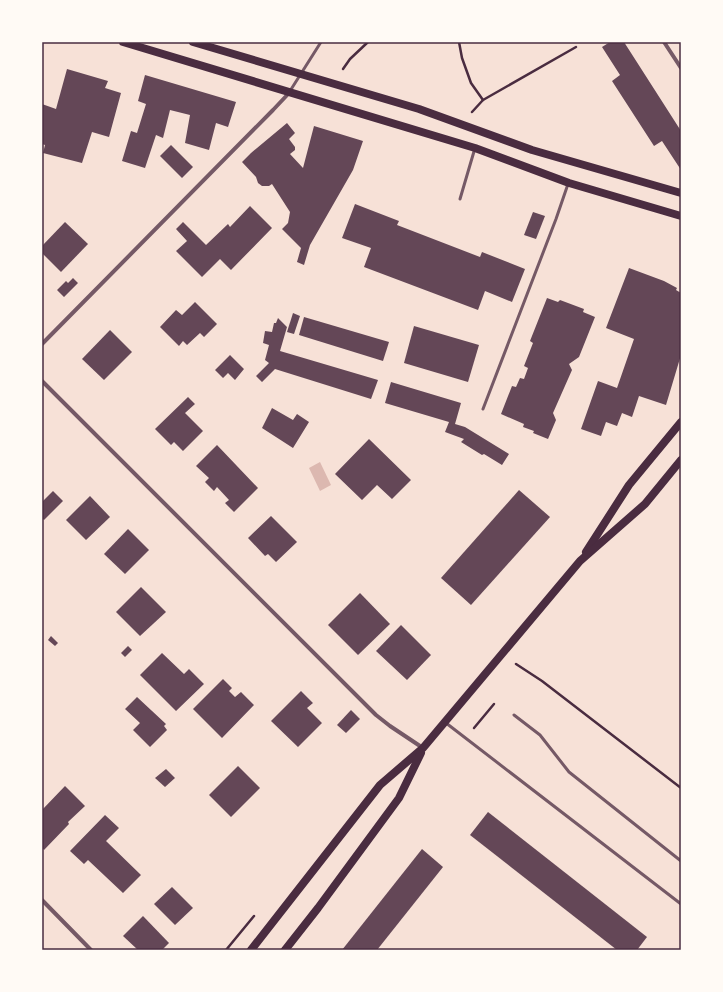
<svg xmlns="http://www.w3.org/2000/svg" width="723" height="992" font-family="Signika,sans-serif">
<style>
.water{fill:#dcb8b0}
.building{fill:#644757}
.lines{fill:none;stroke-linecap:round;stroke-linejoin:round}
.path{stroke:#4a2c40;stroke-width:2.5}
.service{stroke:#755966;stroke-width:3}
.minor{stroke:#755966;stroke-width:4}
.secondary{stroke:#4a2c40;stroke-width:8}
.neatline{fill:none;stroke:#4a2c40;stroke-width:1.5}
</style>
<rect width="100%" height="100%" fill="#f7e1d7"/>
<!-- water -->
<polygon class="water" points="320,462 331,485 320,491 309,468"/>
<!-- building -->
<g class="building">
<polygon points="610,42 624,42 681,131 681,170 662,141 654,146 612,81 620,75 602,47"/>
<polygon points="67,69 108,81 105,88 121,93 109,137 92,132 82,163 43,153 45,145 42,144 42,104 56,109"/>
<polygon points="145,75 236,102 228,127 216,123 209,150 185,143 190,115 170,110 163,138 156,135 145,168 122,161 131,131 137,133 146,104 138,101"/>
<polygon points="287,123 295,133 289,139 295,147 295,150 290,154 303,168 314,126 363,141 353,170 310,245 304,265 297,262 301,248 282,229 288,223 290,212 272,184 269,186 262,186 258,183 256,177 242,162 251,153"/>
<polygon points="171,145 193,167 182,178 160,156"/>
<polygon points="355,204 399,221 397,225 480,257 482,252 525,269 512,302 485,291 478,310 364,267 371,248 342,238"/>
<polygon points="250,206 272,228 231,270 220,259 202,277 176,251 187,241 176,229 183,222 206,245 228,224 230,227"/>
<polygon points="533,212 545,216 536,239 524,235"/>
<polygon points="65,222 88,244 61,272 42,253 42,246"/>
<polygon points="629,268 664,281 677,288 676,290 681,293 681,355 666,405 639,396 632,417 622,413 617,426 606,422 601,436 581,429 598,381 617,388 634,339 606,328"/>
<polygon points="73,278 78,283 64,297 57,290 66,281 68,283"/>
<polygon points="547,298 558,302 560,300 584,309 583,312 595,317 579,357 569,364 572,370 553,413 556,420 548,439 533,433 534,431 523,427 524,424 501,414 512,386 516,387 520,378 524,379 528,368 524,366 533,343 530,341"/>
<polygon points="195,302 217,324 204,337 200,333 187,345 183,341 179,346 160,327 176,310 182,315"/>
<polygon points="293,313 300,316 294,334 287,332"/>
<polygon points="304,317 389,342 383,361 299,335"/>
<polygon points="278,318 287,327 280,351 378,380 371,399 275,369 262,382 256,376 269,363 265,360 269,345 263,343 265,331 272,332 274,323 276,323"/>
<polygon points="414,326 479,345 468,382 404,363"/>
<polygon points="110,330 132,352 104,380 82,359"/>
<polygon points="230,355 244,369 235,380 228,373 223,378 215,370"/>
<polygon points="391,382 461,403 455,424 465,427 509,454 502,465 484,454 482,455 461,442 464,439 445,432 449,422 385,403"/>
<polygon points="188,397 195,404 185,413 203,431 183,451 174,442 171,445 155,429"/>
<polygon points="272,408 293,420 297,414 309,422 293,448 262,428"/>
<polygon points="369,439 411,480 392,499 377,485 362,500 335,474"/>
<polygon points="217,445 258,488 234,512 225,503 229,500 217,487 214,491 205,482 209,478 196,466"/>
<polygon points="519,490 550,517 471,605 441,578"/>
<polygon points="53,491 63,501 44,520 42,518 42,502"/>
<polygon points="90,496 110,517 86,540 66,520"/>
<polygon points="271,516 297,542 276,562 268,554 265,556 248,538"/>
<polygon points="128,529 149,550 125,574 104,554"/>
<polygon points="141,587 166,612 140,636 116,612"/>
<polygon points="360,593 390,624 358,655 328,625"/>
<polygon points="401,625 431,655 407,680 376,651"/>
<polygon points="51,636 58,643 55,646 48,640"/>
<polygon points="128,646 132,650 125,657 121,653"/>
<polygon points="162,653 184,674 189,669 204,684 176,711 140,675"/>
<polygon points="223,679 232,688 229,691 235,697 241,692 254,705 222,738 193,709"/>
<polygon points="301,691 313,703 307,708 322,723 298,747 271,721"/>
<polygon points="137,697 166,724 164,726 167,730 150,747 133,730 140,723 125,709"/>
<polygon points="351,710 360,719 346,733 337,725"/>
<polygon points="238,766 260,788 231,817 209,795"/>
<polygon points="166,769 175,778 165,787 155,778"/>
<polygon points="65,786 85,806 68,822 69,824 44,850 42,847 42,810"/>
<polygon points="488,812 647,937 637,950 617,950 470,835"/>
<polygon points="105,815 119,828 106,841 141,875 123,893 88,860 84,864 70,851"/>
<polygon points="422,849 443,867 377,950 342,950"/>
<polygon points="172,887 193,908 175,925 154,904"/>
<polygon points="143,916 169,943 162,950 138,950 123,936"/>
</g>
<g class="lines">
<!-- path -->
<g class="path">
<polyline points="459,42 462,58 471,83 483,100"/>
<polyline points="343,69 350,59 368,42"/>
<polyline points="472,112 483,100 576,47"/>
<polyline points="516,664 542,681 681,788"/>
<polyline points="474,728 494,704"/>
<polyline points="226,950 254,916"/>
</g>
<!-- service -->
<g class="service">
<polyline points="290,91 321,42"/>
<polyline points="460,199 475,148"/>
<polyline points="483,409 556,219 568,184"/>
<polyline points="514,715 540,735 569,772 681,861"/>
<polyline points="446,723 681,904"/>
</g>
<!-- minor -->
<g class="minor">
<polyline points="664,42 681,68"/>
<polyline points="42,344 273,110 290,92"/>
<polyline points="42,381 376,715 390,726 423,748"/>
<polyline points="42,900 91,950"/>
</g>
<!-- secondary -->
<g class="secondary">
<polyline points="123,42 475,148 569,183 681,216"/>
<polyline points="193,42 419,109 532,150 681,193"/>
<polyline points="586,552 629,485 681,422"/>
<polyline points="251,950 380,785 423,748 580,561 645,504 681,460"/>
<polyline points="285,950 318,908 399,798 421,753"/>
</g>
</g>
<!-- border -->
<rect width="723" height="992" fill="none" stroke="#fffaf5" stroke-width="86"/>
<rect x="43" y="43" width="637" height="906" class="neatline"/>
</svg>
